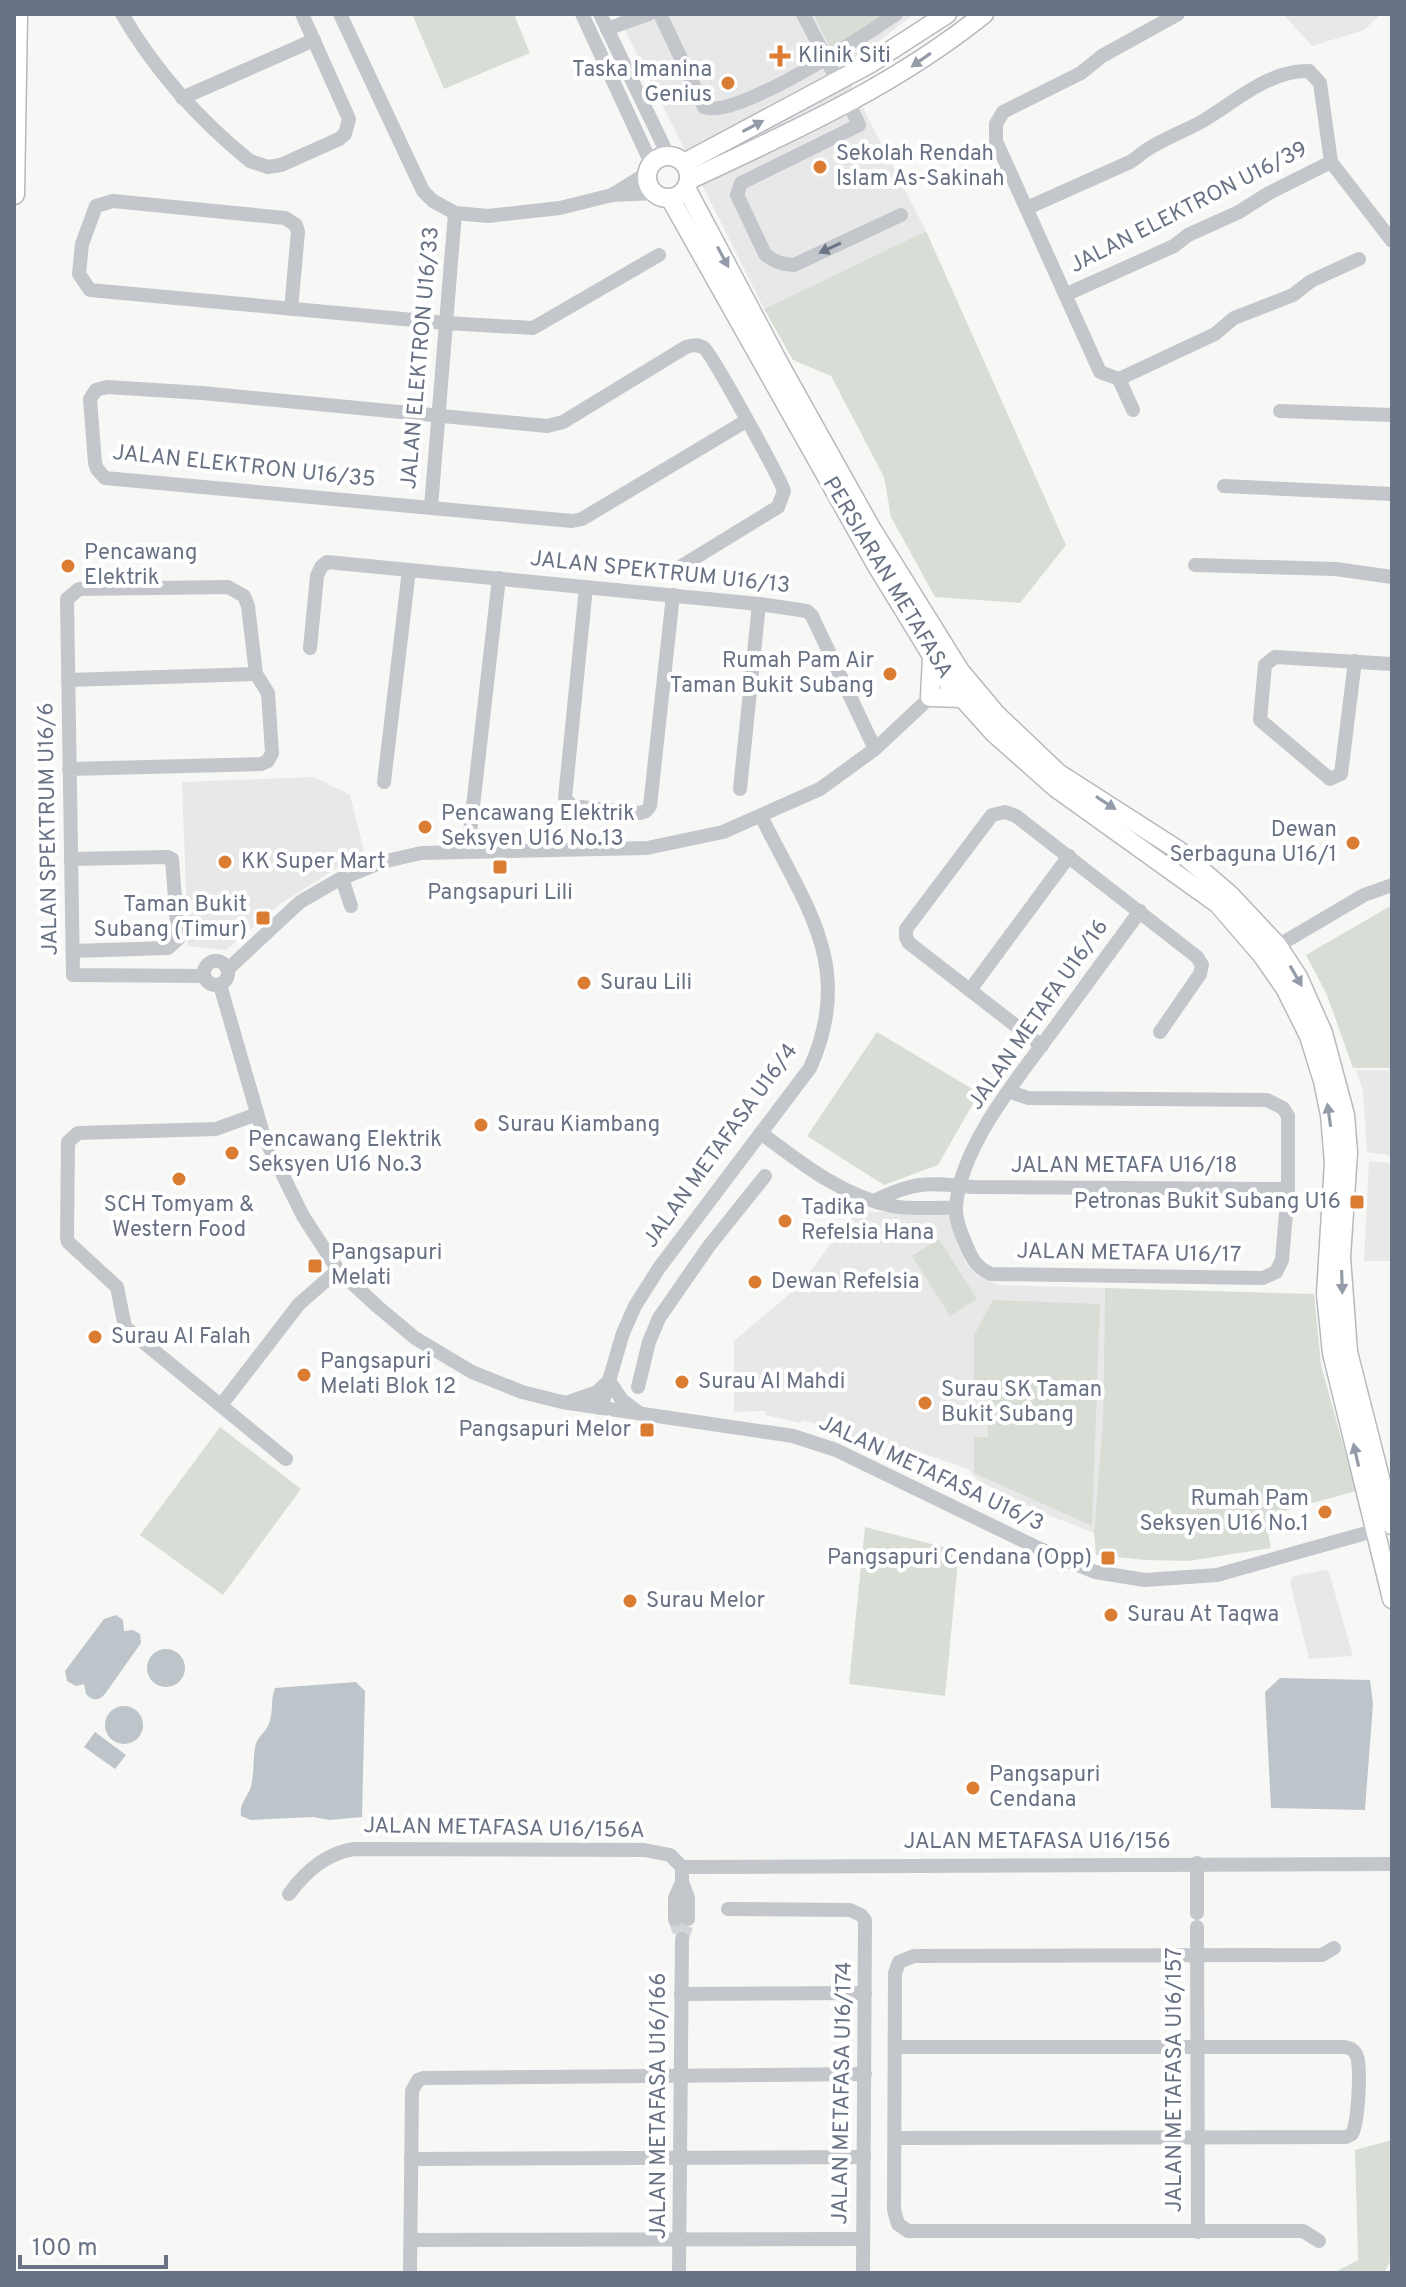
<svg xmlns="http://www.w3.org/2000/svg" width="1406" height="2287" font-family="Overpass,sans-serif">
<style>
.built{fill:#e8e8e8}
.green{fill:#d8ded6}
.water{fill:#bdc5cb}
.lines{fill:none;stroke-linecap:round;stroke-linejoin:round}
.minor-tunnel{stroke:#d3d6d9;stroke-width:14;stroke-dasharray:14 7;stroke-linecap:butt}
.major-casing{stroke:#b6b9be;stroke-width:21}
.highway-casing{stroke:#b6b8bc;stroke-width:23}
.minor{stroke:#c3c6ca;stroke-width:14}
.major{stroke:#fff;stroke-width:18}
.highway{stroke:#fff;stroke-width:20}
.oneway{fill:#959ca9}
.oneway2{fill:#6d7688}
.poi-dot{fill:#da7d33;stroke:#fff;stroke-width:3}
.labels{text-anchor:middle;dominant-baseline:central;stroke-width:8;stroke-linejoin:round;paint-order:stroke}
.poi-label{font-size:22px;fill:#687284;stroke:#fff;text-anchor:start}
.street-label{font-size:22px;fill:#687284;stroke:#fff}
</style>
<rect width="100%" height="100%" fill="#f7f8f5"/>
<!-- built -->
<g class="built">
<polygon points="617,14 914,14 843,69 926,231 764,309"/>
<polygon points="1283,14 1381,14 1364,30 1312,46"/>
<polygon points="314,777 350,795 364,851 280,904 226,950 188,946 182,782"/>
<polygon points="1356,1070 1392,1070 1392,1156 1367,1152 1363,1091"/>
<polygon points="1369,1161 1392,1163 1392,1261 1364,1261"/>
<polygon points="855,1211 949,1214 966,1264 978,1276 999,1285 1105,1288 1103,1417 1094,1533 1038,1511 979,1481 968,1469 902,1446 894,1461 850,1437 848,1432 801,1420 801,1423 766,1415 766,1411 734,1412 734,1341 801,1284"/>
<polygon points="1325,1570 1329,1572 1353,1656 1309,1659 1290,1582 1293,1576"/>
</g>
<!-- green -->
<g class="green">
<polygon points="412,14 514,14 530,53 444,89"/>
<polygon points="813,14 893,14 832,51"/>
<polygon points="926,231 1066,545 1020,603 935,597 891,517 884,477 831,376 793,360 764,309"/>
<polygon points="1392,905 1392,1068 1353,1068 1327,995 1306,955"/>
<polygon points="877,1032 979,1093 938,1165 884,1185 807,1136"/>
<polygon points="939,1239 977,1299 950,1316 912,1256"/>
<polygon points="1105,1288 1314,1294 1321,1365 1356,1491 1265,1516 1271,1548 1188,1561 1145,1560 1096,1555 1094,1533 1103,1417"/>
<polygon points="993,1300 1100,1304 1092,1526 974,1473 974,1437 988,1437 987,1390 974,1390 974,1335"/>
<polygon points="220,1427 301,1489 223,1595 140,1535"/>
<polygon points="865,1527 959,1551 945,1696 849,1684"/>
<polygon points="1392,2140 1392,2258 1384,2273 1333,2273 1358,2260 1355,2150"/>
</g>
<!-- water -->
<g class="water">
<path d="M 116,1615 L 123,1620 L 124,1631 L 133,1630 L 140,1634 L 141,1643 L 105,1694 C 99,1701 92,1701 86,1694 L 84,1684 L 76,1686 L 67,1681 L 65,1671 L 104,1619 Z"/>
<circle cx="166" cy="1668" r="19"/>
<polygon points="1280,1678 1370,1680 1373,1704 1365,1810 1271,1808 1265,1692"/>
<path d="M 356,1682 L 365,1691 L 362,1817 L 330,1820 L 313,1817 L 251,1820 L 241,1816 C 239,1802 248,1798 251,1786 C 254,1776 253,1759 255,1748 C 256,1738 264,1734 268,1726 C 274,1713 270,1701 275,1688 Z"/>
<circle cx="124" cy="1725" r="19"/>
<polygon points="95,1732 126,1755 115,1769 84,1747"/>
</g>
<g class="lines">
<!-- minor-tunnel -->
<polyline class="minor-tunnel" points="675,1919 682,1939 688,1919"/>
<!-- major casing -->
<g class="major-casing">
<g id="major">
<circle cx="668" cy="177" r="21"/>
<polyline points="684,163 871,63 947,14"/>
<path d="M 689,180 C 793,131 893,87 984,14"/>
<polyline points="686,188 782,369 871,528 960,671 996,714 1058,773 1178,850 1230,895 1277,945 1298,977 1323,1033 1345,1115 1348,1152 1341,1257 1348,1352 1392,1525"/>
<polyline points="670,198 877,566 948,682 994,733 1056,788 1218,904 1262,955 1285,988 1309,1036 1323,1081 1330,1115 1334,1163 1326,1294 1332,1353 1392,1599"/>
<polyline points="932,657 930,697 962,698"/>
</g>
</g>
<!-- highway casing -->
<g class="highway-casing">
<polyline id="highway" points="14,194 17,14"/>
</g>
<!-- minor -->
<g class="minor">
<path d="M 122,14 C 156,72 198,119 250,161 L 268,167 L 281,165 L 339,139 L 345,134 L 349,119 L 302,14"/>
<polyline points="340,14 423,191 433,201 455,213 488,216 560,208 612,195 655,193"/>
<polyline points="582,14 651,163"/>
<polyline points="600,14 668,155"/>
<path d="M 660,14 L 704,107 C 734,121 867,34 896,14"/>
<polyline points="803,14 837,80"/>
<polyline points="607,29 649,14"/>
<polyline points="182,98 314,40"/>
<path d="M 849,104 L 859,125 L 741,183 L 737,195 L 765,254 C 772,261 784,265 794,265 L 901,215"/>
<polyline points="612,195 646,174"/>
<path d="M 1027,208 L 1130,162 C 1136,159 1139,155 1145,151 C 1162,139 1183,132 1201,122 C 1234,103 1268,70 1309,71 L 1320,83 L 1331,162 L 1392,241"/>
<polyline points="1067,294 1174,246 1188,235 1239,212 1269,193 1331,162"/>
<polyline points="291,309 298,232 296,225 285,218 113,201 96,206 82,244 79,274 90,290 446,323 533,328 659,255"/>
<polyline points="1119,379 1100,372 996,141 996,124 1003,112 1081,73 1102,56 1178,14"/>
<polyline points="1119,379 1215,334 1234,318 1293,295 1311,281 1359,259"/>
<polyline points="1119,379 1133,410"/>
<polyline points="1280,411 1392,415"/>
<polyline points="1224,486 1392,494"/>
<polyline points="431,507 455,213"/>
<polyline points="1195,565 1336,569 1392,577"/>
<path d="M 680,567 L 778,507 L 784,491 C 781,480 712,354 704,348 C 698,344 693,345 686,347 L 563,422 L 547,426 L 202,393 L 107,387 L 96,390 L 90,399 L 95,463 L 97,469 L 105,478 L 572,521 L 582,519 L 746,421"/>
<polyline points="586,587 565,798 572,806 606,810 640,813 646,811 650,806 673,595"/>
<polyline points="310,648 317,576 321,567 327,562 759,604 807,611 812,616 875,749"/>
<polyline points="1355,661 1341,774 1330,779 1260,720 1265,665 1275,657 1392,664"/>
<polyline points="68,680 256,674"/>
<polyline points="69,769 261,764 268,761 272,753 268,693 256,674 248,606 244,596 228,587 79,589 67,599 73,975 204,976"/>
<polyline points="384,782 409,570"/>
<polyline points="740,789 759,604"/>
<polyline points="468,850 499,578"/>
<polyline points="71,859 168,857 172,859 178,939 168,948 73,951"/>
<polyline points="342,878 351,906"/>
<polyline points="1269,951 1364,895 1392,885"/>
<circle cx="216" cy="973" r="12"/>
<polyline points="228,969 300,902 338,880 382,862 421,853 647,848 723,832 820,789 875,749 936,692"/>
<polyline points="220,985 264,1137 303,1216 338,1270 378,1307 415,1338 472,1372 522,1392 562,1402 793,1436 836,1450 1038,1548 1095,1572 1145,1580 1217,1575 1384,1528"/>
<polyline points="970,990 1069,856"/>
<polyline points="1042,1046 909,943 906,937 906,929 992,815 1005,812 1016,816 1197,957 1202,965 1200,974 1160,1032"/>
<path d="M 1008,1091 L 1028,1098 L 1267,1100 L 1283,1108 L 1288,1116 L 1288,1189 L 1282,1260 L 1276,1272 L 1263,1278 L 991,1274 C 975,1267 971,1257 965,1242 C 960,1231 955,1219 956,1206 C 961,1145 1018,1078 1053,1030 C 1082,990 1111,951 1140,911"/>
<polyline points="257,1114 216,1129 78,1133 68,1142 67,1237 68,1242 117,1287 125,1327 286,1459"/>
<path d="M 761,1133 C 801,1163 842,1196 892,1206 C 912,1210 935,1207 955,1208"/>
<path d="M 874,1201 C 917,1180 929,1183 974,1187 L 1288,1189"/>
<polyline points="638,1387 649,1342 659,1318 709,1246 765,1176"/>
<polyline points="571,1401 597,1392 609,1381 622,1400 638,1412"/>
<polyline points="222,1404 299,1304 338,1270"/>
<path d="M 601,1408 L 623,1333 L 635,1306 L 659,1268 L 810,1068 C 856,966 805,906 761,816"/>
<polyline points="682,1867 1392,1864"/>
<polyline points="682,1882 688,1898 688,1919"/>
<path d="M 289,1894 C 305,1872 327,1853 354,1849 L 644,1850 L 670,1855 L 682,1867"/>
<polyline points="728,1909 850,1910 861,1915 865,1920 863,2273"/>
<polyline points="1197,1913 1197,1863"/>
<polyline points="675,1919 675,1898 682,1882 682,1867"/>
<polyline points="1197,1927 1198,2232"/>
<polyline points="681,1994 865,1993"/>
<path d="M 895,2047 L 1345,2047 C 1350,2048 1353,2049 1356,2054 C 1362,2064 1358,2123 1352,2134 L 1346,2137 L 896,2138"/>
<polyline points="411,2159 864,2157"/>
<polyline points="411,2240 863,2239"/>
<polyline points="1319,2241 1303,2231 908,2231 898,2224 894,2210 895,1973 899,1962 914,1956 1322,1955 1334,1948"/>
<polyline points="410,2273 412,2091 418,2080 424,2078 865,2074"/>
<polyline points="679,2273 682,1939"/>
</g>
<!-- major -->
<use href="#major" class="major"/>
<!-- highway -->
<use href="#highway" class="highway"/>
</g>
<!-- one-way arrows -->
<defs><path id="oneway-solid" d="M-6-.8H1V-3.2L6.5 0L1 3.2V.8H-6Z" transform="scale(2)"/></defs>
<g class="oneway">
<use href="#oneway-solid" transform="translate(921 60) rotate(145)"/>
<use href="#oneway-solid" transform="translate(753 126) rotate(-28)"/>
<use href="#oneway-solid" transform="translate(723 257) rotate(62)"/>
<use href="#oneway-solid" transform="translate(1106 803) rotate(33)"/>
<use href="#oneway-solid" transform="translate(1296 976) rotate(60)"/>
<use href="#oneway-solid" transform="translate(1329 1115) rotate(-98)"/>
<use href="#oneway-solid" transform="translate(1342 1282) rotate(88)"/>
<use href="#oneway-solid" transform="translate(1356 1455) rotate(-103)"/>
</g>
<use class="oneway2" href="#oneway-solid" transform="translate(830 248) rotate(155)"/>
<!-- markers -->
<g class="poi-dot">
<path d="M776 44h8v8h8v8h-8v8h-8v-8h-8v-8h8z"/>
<circle cx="728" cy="83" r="8"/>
<circle cx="820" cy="167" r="8"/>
<circle cx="68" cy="566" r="8"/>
<circle cx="890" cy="674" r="8"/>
<circle cx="425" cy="827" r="8"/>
<circle cx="1353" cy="843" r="8"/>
<circle cx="225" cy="862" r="8"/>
<rect x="492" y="859" width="16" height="16" rx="4"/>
<rect x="255" y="910" width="16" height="16" rx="4"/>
<circle cx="584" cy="983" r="8"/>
<circle cx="481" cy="1125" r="8"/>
<circle cx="232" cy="1153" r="8"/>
<circle cx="179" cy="1179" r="8"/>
<rect x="1349" y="1194" width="16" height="16" rx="4"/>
<circle cx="785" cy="1221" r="8"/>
<rect x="307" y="1258" width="16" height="16" rx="4"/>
<circle cx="755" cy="1282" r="8"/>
<circle cx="95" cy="1337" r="8"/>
<circle cx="304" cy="1375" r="8"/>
<circle cx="682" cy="1382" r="8"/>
<circle cx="925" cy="1403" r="8"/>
<rect x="639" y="1422" width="16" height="16" rx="4"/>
<circle cx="1325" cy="1512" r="8"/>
<rect x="1100" y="1550" width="16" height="16" rx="4"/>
<circle cx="630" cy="1601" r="8"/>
<circle cx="1111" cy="1615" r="8"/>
<circle cx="973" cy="1788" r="8"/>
</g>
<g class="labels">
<!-- poi labels -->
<g class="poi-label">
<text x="798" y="56">Klinik Siti</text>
<text x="712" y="70" text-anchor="end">Taska Imanina<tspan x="712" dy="25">Genius</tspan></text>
<text x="836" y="154">Sekolah Rendah<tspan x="836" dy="25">Islam As-Sakinah</tspan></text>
<text x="84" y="553">Pencawang<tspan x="84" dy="25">Elektrik</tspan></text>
<text x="874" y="661" text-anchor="end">Rumah Pam Air<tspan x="874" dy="25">Taman Bukit Subang</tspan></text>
<text x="441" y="814">Pencawang Elektrik<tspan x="441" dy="25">Seksyen U16 No.13</tspan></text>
<text x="1337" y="830" text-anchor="end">Dewan<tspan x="1337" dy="25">Serbaguna U16/1</tspan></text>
<text x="241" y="862">KK Super Mart</text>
<text x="500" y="893" text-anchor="middle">Pangsapuri Lili</text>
<text x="247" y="905" text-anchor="end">Taman Bukit<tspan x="247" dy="25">Subang (Timur)</tspan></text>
<text x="600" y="983">Surau Lili</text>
<text x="497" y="1125">Surau Kiambang</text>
<text x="248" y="1140">Pencawang Elektrik<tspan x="248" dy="25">Seksyen U16 No.3</tspan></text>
<text x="1341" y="1202" text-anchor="end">Petronas Bukit Subang U16</text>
<text x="179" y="1205" text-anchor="middle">SCH Tomyam &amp;<tspan x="179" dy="25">Western Food</tspan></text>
<text x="801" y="1208">Tadika<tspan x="801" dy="25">Refelsia Hana</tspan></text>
<text x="331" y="1253">Pangsapuri<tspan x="331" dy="25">Melati</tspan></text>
<text x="771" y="1282">Dewan Refelsia</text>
<text x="111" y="1337">Surau Al Falah</text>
<text x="320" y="1362">Pangsapuri<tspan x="320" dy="25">Melati Blok 12</tspan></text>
<text x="698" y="1382">Surau Al Mahdi</text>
<text x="941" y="1390">Surau SK Taman<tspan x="941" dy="25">Bukit Subang</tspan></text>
<text x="631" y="1430" text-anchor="end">Pangsapuri Melor</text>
<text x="1309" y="1499" text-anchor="end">Rumah Pam<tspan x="1309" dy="25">Seksyen U16 No.1</tspan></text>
<text x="1092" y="1558" text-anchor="end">Pangsapuri Cendana (Opp)</text>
<text x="646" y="1601">Surau Melor</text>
<text x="1127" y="1615">Surau At Taqwa</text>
<text x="989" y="1775">Pangsapuri<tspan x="989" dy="25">Cendana</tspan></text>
</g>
<!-- street labels -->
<g class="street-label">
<text transform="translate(1189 208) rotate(-27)">JALAN ELEKTRON U16/39</text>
<text transform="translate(421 358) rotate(-85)">JALAN ELEKTRON U16/33</text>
<text transform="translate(244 467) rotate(6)">JALAN ELEKTRON U16/35</text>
<text transform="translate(660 573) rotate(6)">JALAN SPEKTRUM U16/13</text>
<text transform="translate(887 578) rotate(59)">PERSIARAN METAFASA</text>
<text transform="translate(49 829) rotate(-91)">JALAN SPEKTRUM U16/6</text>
<text transform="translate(1039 1015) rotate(-55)">JALAN METAFA U16/16</text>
<text transform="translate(721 1146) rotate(-54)">JALAN METAFASA U16/4</text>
<text x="1124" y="1166">JALAN METAFA U16/18</text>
<text transform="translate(1129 1254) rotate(1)">JALAN METAFA U16/17</text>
<text transform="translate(931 1474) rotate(25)">JALAN METAFASA U16/3</text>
<text transform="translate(504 1829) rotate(1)">JALAN METAFASA U16/156A</text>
<text x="1037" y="1842">JALAN METAFASA U16/156</text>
<text transform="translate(1175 2080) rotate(-90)">JALAN METAFASA U16/157</text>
<text transform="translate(843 2093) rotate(-89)">JALAN METAFASA U16/174</text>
<text transform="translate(659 2106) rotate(-90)">JALAN METAFASA U16/166</text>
</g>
</g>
<!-- border -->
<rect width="1406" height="2287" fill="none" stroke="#687284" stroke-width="32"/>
<!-- scale -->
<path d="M20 2255v12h146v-12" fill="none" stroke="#687284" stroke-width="4"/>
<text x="32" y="2255" font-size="24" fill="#687284" stroke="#ffffff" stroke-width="6" paint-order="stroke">100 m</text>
</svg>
